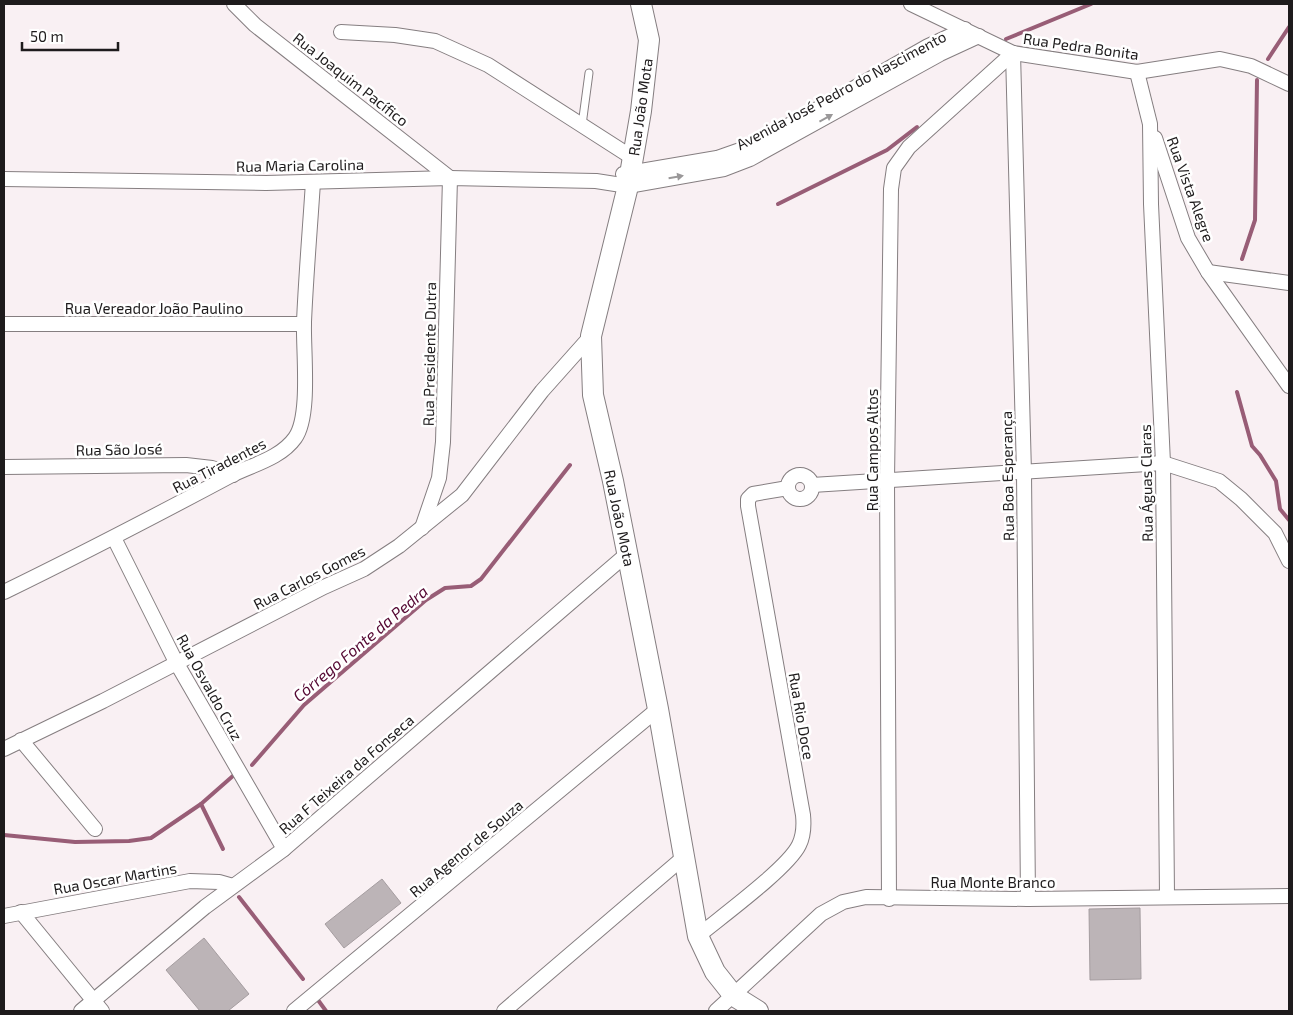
<svg xmlns="http://www.w3.org/2000/svg" width="1293" height="1015" font-family="'Exo 2',sans-serif">
<style>
.lines{fill:none;stroke-linecap:round;stroke-linejoin:round}
.stream{stroke:#985d76;stroke-width:4}
.building{fill:#bcb4b7;stroke:#a59da0}
.lane-casing{stroke:#857e80;stroke-width:9}
.street-casing{stroke:#857e80;stroke-width:16}
.secondary-casing{stroke:#857e80;stroke-width:22}
.lane{stroke:#fff;stroke-width:7}
.street{stroke:#fff;stroke-width:14}
.secondary{stroke:#fff;stroke-width:20}
.oneway{fill:#9a9899}
.labels{text-anchor:middle;dominant-baseline:central;stroke-width:5;stroke-linejoin:round;paint-order:stroke}
.street-label{font-size:15px;fill:#1e1b1c;stroke:#fff}
.water-label{font-size:16px;font-style:italic;fill:#540732;stroke:#fff}
</style>
<rect width="100%" height="100%" fill="#f9f0f3"/>
<g class="lines">
<!-- stream -->
<g class="stream">
<polyline points="1006,39 1091,4"/>
<polyline points="1268,59 1289,27"/>
<polyline points="778,204 887,150 917,127"/>
<polyline points="1242,259 1255,220 1257,80"/>
<polyline points="1237,392 1252,446 1260,455 1276,481 1280,509 1289,520"/>
<polyline points="252,765 304,705 426,600 445,588 471,586 481,579 570,465"/>
<polyline points="201,804 223,849"/>
<polyline points="4,835 75,842 129,841 151,838 201,804 234,775"/>
<polyline points="239,897 303,979"/>
<polyline points="318,1000 326,1011"/>
</g>
</g>
<!-- building -->
<g class="building">
<polygon points="382,879 401,903 344,948 325,924"/>
<polygon points="1140,908 1141,979 1090,980 1089,909"/>
<polygon points="204,938 249,994 228,1011 200,1011 166,970"/>
</g>
<g class="lines">
<!-- lane casing -->
<g class="lane-casing">
<polyline id="lane" points="582,125 589,73"/>
</g>
<!-- street casing -->
<g class="street-casing">
<g id="street">
<polyline points="234,4 255,25 450,178 443,442 439,478 422,528"/>
<polyline points="911,4 1013,53 1137,72 1220,59 1251,66 1289,84"/>
<polyline points="341,32 395,35 435,41 488,65 633,158"/>
<polyline points="1013,53 1024,473 1028,899"/>
<polyline points="1137,72 1150,124 1151,204 1163,463 1167,896"/>
<polyline points="1155,138 1188,238 1208,272 1289,386"/>
<polyline points="623,174 717,158 754,145 928,46 965,29"/>
<polyline points="4,179 266,183 450,178 596,181 628,186 724,169 750,159 940,54 979,36"/>
<polyline points="1208,272 1289,283"/>
<polyline points="4,324 304,324"/>
<polyline points="4,467 186,465 212,468 233,475"/>
<circle cx="800" cy="487" r="12"/>
<polyline points="812,485 1163,463 1219,481 1241,499 1275,533 1289,561"/>
<polyline points="114,538 176,662 284,849"/>
<path d="M 4,592 C 80,555 155,516 230,476 C 251,465 280,459 295,438 C 311,416 303,350 304,322 C 306,275 310,229 313,182"/>
<polyline points="21,740 95,829"/>
<polyline points="4,749 103,701 324,587 364,569 399,546 462,495 542,391 591,336"/>
<polyline points="889,899 887,480 891,189 894,168 909,147 1013,53"/>
<polyline points="21,912 102,1011"/>
<polyline points="4,916 190,881 219,882 233,886"/>
<path d="M 698,936 C 721,917 788,868 799,845 C 804,835 804,825 803,815 L 748,506 L 748,499 L 753,494 L 788,488"/>
<polyline points="81,1011 205,907 284,849 627,554"/>
<polyline points="294,1011 658,709"/>
<polyline points="504,1011 684,857"/>
<polyline points="716,1011 821,914 843,902 866,897 1028,899 1289,896"/>
</g>
</g>
<!-- secondary casing -->
<g class="secondary-casing">
<polyline id="secondary" points="641,4 649,40 641,111 628,186 591,336 593,395 613,481 658,709 698,936 715,972 734,996 758,1011"/>
</g>
<!-- lane -->
<use href="#lane" class="lane"/>
<!-- street -->
<use href="#street" class="street"/>
<!-- secondary -->
<use href="#secondary" class="secondary"/>
</g>
<!-- one-way arrows -->
<defs><path id="oneway-solid" d="M-6-.8H1V-3.2L6.5 0L1 3.2V.8H-6Z" transform="scale(1.25)"/></defs>
<g class="oneway">
<use href="#oneway-solid" transform="translate(826 118) rotate(-29)"/>
<use href="#oneway-solid" transform="translate(676 177) rotate(-10)"/>
</g>
<g class="labels">
<!-- street labels -->
<g class="street-label">
<text transform="translate(1081 46) rotate(8)">Rua Pedra Bonita</text>
<text transform="translate(351 79) rotate(38)">Rua Joaquim Pacífico</text>
<text transform="translate(841 90) rotate(-28)">Avenida José Pedro do Nascimento</text>
<text transform="translate(640 107) rotate(-82)">Rua João Mota</text>
<text transform="translate(300 165) rotate(-1)">Rua Maria Carolina</text>
<text transform="translate(1191 189) rotate(70)">Rua Vista Alegre</text>
<text x="154" y="308">Rua Vereador João Paulino</text>
<text transform="translate(429 354) rotate(-89)">Rua Presidente Dutra</text>
<text transform="translate(119 449) rotate(-1)">Rua São José</text>
<text transform="translate(872 450) rotate(-90)">Rua Campos Altos</text>
<text transform="translate(219 465) rotate(-27)">Rua Tiradentes</text>
<text transform="translate(1007 476) rotate(-91)">Rua Boa Esperança</text>
<text transform="translate(1146 483) rotate(-91)">Rua Águas Claras</text>
<text transform="translate(620 518) rotate(78)">Rua João Mota</text>
<text transform="translate(309 577) rotate(-27)">Rua Carlos Gomes</text>
<text transform="translate(210 687) rotate(61)">Rua Osvaldo Cruz</text>
<text transform="translate(802 716) rotate(80)">Rua Rio Doce</text>
<text transform="translate(346 774) rotate(-41)">Rua F Teixeira da Fonseca</text>
<text transform="translate(466 848) rotate(-40)">Rua Agenor de Souza</text>
<text transform="translate(115 878) rotate(-10)">Rua Oscar Martins</text>
<text x="993" y="882">Rua Monte Branco</text>
</g>
<!-- water labels -->
<g class="water-label">
<text transform="translate(360 643) rotate(-40)">Córrego Fonte da Pedra</text>
</g>
</g>
<!-- border -->
<rect width="1293" height="1015" fill="none" stroke="#1e1b1c" stroke-width="10"/>
<!-- scale -->
<path d="M22 42v8h96v-8" fill="none" stroke="#1e1b1c" stroke-width="2.5"/>
<text x="30" y="42" font-size="15" fill="#1e1b1c" stroke="#ffffff" stroke-width="4" paint-order="stroke">50 m</text>
</svg>
